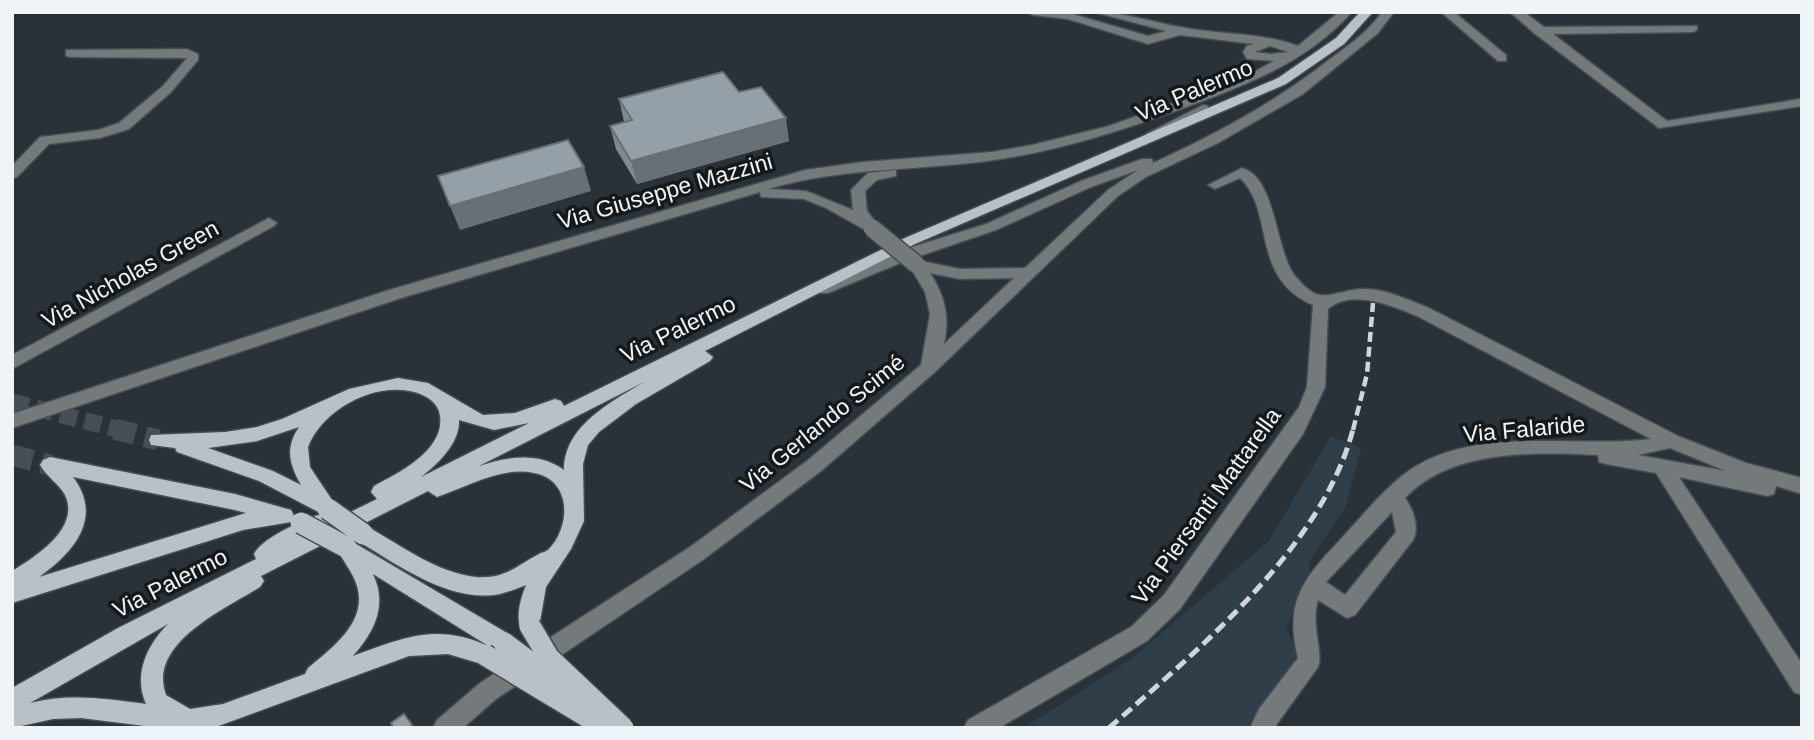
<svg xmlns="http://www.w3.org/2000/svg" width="1814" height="740" font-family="Helvetica,sans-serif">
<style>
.built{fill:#303e49}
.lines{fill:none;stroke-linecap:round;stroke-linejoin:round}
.major-tunnel-far1{stroke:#474f56;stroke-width:17;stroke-dasharray:17 8;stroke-linecap:butt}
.major-tunnel{stroke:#474f56;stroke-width:21;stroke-dasharray:21 10;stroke-linecap:butt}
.minor-casing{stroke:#454d54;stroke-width:3}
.major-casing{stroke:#454d54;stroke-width:3}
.minor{fill:#74797c;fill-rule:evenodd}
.major{fill:#b8c1c8;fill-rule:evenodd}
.rail-far1{stroke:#cfd6da;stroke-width:4.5;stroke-dasharray:10 5;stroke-linecap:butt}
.rail{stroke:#cfd6da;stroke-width:5;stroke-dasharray:12 6;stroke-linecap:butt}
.minor-bridge-casing{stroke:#454d54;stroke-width:20;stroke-linecap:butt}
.major-bridge-casing{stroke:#454d54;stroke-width:24;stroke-linecap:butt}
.minor-bridge{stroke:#74797c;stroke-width:17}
.major-bridge{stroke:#b8c1c8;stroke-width:21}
.wall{fill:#7f8990}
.shaded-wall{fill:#686f75}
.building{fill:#949fa7;stroke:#686f75;stroke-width:2}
.labels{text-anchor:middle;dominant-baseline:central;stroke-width:7;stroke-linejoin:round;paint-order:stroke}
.street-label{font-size:23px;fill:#eef4f8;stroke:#15191c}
</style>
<rect width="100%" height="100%" fill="#293239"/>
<!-- built -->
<polygon class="built" points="1331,436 1361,448 1345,508 1309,562 1311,569 1301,588 1297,609 1286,626 1298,654 1254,728 1023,728 1130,660 1269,541"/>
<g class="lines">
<!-- major-tunnel-far1 -->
<polyline class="major-tunnel-far1" points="12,402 121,430"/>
<!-- major-tunnel -->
<g class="major-tunnel">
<polyline points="115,429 158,440"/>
<polyline points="12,455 50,465"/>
</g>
<!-- minor casing -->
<g class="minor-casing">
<g id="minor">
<path d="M 1027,12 L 1069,13 L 1148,36 L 1166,31 L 1094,12 C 1124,12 1151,22 1180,27 C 1219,35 1261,32 1298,46 L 1339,12 L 1352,12 C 1305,64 1242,87 1178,110 C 1118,132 1057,151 994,160 C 918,171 842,167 768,189 L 806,191 L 853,210 L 851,190 L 868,173 L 896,170 L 896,176 L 877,180 L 865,191 L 867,211 L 880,228 L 877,231 L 867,231 L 826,208 L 804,199 L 761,197 L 760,192 L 401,298 L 12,428 L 12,414 L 389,290 L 805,170 L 863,162 L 992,152 L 1032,145 L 1109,126 L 1245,77 L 1274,61 L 1247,59 L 1243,52 L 1247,46 L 1254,44 L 1180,35 L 1148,44 L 1068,19 L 1033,15 ZM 1270,46 L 1288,52 L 1271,54 L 1255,52 Z"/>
<path d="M 1382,12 L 1394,12 L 1378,33 L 1303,94 L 1218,143 L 1146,177 L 1118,196 L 935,372 L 821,471 L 704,559 L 496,699 L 463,728 L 433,728 L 437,720 L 480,683 L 690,547 L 807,461 L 921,365 L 930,314 L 925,292 L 909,265 L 911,261 L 917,260 L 960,269 L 1025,268 L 1108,190 L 1138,170 L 1091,187 L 996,230 L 905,261 L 828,293 L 816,293 L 814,289 L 816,285 L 893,253 L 986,224 L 1081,181 L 1142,159 L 1152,159 L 1153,163 C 1216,134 1276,102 1330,59 C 1349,45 1368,32 1382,12 ZM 930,273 L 960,279 L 1014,278 L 944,344 C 950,317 945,296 930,273 Z"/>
<polygon points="1441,12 1454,12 1506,55 1506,61 1498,61"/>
<polygon points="1510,12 1524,12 1544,27 1697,26 1697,30 1693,32 1553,34 1667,121 1800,99 1802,106 1659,128 1534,33"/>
<polygon points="187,49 198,54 198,60 171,92 129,129 100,138 49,144 17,177 12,178 12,166 40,137 98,130 119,123 163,86 187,58 70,57 66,56 66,50"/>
<polygon points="1203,105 1208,106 1208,112 1158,137 1153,138 1146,134"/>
<path d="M 1242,168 C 1276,177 1275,250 1295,276 C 1300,282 1311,294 1320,295 C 1331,297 1349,289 1362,289 C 1385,288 1408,300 1429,308 L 1678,436 L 1746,463 L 1802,478 L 1802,494 L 1776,486 L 1774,494 L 1767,496 L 1679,477 L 1802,664 L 1802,695 L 1794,692 L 1656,473 L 1606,464 L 1599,462 L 1598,455 C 1535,452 1451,449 1405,498 C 1413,509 1420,527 1413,540 L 1355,615 L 1347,618 L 1318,600 C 1310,624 1324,654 1318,667 L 1274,728 L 1250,728 L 1259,709 L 1298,658 C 1284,603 1303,579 1339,541 C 1359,520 1379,494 1402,476 C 1467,423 1575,449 1651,439 L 1417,316 C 1392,306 1352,288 1328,309 L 1325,387 L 1303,434 L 1180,609 L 1147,641 L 999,728 L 964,728 L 968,720 L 1131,627 L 1164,595 L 1299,407 L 1307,387 L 1313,305 C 1249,277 1276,212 1240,178 L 1215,189 L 1208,185 ZM 1670,448 L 1726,471 L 1638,455 ZM 1392,512 L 1396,532 L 1345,595 L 1326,582 Z"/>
<polygon points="269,218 277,223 274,226 12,369 12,355"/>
</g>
</g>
<!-- major casing -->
<g class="major-casing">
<g id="major">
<path d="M 1360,12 L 1373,12 L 1344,44 L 1286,84 L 915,244 L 705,351 L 713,357 L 710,361 L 636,404 L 599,432 L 588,445 L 583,464 L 584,521 L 571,549 L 546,587 L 538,633 L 530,636 L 522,633 C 515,618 520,600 526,585 C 518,588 509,592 500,594 C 450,604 397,564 356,540 L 353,534 L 356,528 L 363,526 L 370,528 C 403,547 438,573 476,577 C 506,579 516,566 539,554 C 545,551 544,553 549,549 C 571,526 572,480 534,473 C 501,466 467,487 437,497 L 428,491 L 261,576 L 264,581 L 260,587 C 225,609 147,643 166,695 L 190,709 L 223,704 L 305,674 L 308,668 C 332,648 368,622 357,586 C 353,572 342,560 336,547 L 339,541 L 346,538 L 512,636 L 515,643 L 512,650 L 504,653 L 493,648 L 496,655 L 493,662 L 485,665 L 448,654 L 409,656 L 213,728 L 161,728 L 81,718 L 53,719 L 12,728 L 12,688 L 118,628 L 256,559 L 254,554 C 262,538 301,521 318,515 L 325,517 L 328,523 L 377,499 L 371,492 L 374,486 C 399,473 445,450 440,416 C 439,403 426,395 414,392 C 374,381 322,410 308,447 L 310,467 L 338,509 L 335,515 L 328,517 L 259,481 L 177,452 L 175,448 L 151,445 L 149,440 L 151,435 L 225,432 L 257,427 L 282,419 L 349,389 L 398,378 L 428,383 L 483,415 L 515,413 L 555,399 L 561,401 L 564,406 L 905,238 L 1278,78 L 1336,38 ZM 644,382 C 611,402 564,426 564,470 C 538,451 507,457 479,466 ZM 459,420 L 494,430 L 529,423 L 421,477 C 438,464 460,443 459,420 ZM 299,427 C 285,448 289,464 301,485 L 273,471 L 208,448 L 257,441 ZM 373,574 L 490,647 C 438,622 403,638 353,656 C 374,632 388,606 373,574 ZM 168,624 C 147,645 133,675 146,704 C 106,699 69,693 30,703 Z"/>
<path d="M 50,457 L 235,494 L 291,510 L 294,516 L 291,522 L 243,530 L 12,603 L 12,571 C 35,557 81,528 65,495 C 59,484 47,477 40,465 L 43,460 ZM 73,477 L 235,510 L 246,513 L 39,577 C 73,553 104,518 73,477 Z"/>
</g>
</g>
<!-- minor -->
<use href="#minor" class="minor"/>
<!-- major -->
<use href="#major" class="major"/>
<!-- rail-far1 -->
<polyline class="rail-far1" points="1353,430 1367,374 1373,303"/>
<!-- rail -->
<path class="rail" d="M 1109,728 C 1197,651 1323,547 1353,429"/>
<!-- minor-bridge casing -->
<g class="minor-bridge-casing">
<polyline id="minor-bridge" points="872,228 917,265"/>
</g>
<!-- major-bridge casing -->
<g class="major-bridge-casing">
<g id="major-bridge">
<polyline points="328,509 363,534"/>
<polyline points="301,523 346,547"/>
<polyline points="530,626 549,658 623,728"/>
<polyline points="504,643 583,702"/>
<polyline points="485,655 606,728"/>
</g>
</g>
<!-- minor-bridge -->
<use href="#minor-bridge" class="minor-bridge"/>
<!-- major-bridge -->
<use href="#major-bridge" class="major-bridge"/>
</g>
<!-- wall -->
<polygon class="wall" points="619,99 789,141 637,184 616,149 610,126 624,122"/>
<!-- shaded-wall -->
<g class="shaded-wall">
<polygon points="786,118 789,141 637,184 631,161"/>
<polygon points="584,167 591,191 460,230 450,206"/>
</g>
<!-- building -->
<g class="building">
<polygon points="723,72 739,92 761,87 786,118 631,161 610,126 632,120 619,99"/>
<polygon points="568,140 584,167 450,206 438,176"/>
<polygon points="404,714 412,725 408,728 394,728 391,723"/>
</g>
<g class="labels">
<!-- street labels -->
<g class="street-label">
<text transform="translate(1194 90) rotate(-23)">Via Palermo</text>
<text transform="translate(665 191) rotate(-16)">Via Giuseppe Mazzini</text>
<text transform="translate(130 274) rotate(-29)">Via Nicholas Green</text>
<text transform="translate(678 329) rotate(-26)">Via Palermo</text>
<text transform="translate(822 423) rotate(-39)">Via Gerlando Scimé</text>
<text transform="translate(1524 429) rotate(-5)">Via Falaride</text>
<text transform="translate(1206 506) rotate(-54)">Via Piersanti Mattarella</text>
<text transform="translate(170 583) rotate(-27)">Via Palermo</text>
</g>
</g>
<!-- border -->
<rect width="1814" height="740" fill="none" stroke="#eef4f8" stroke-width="28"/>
</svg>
